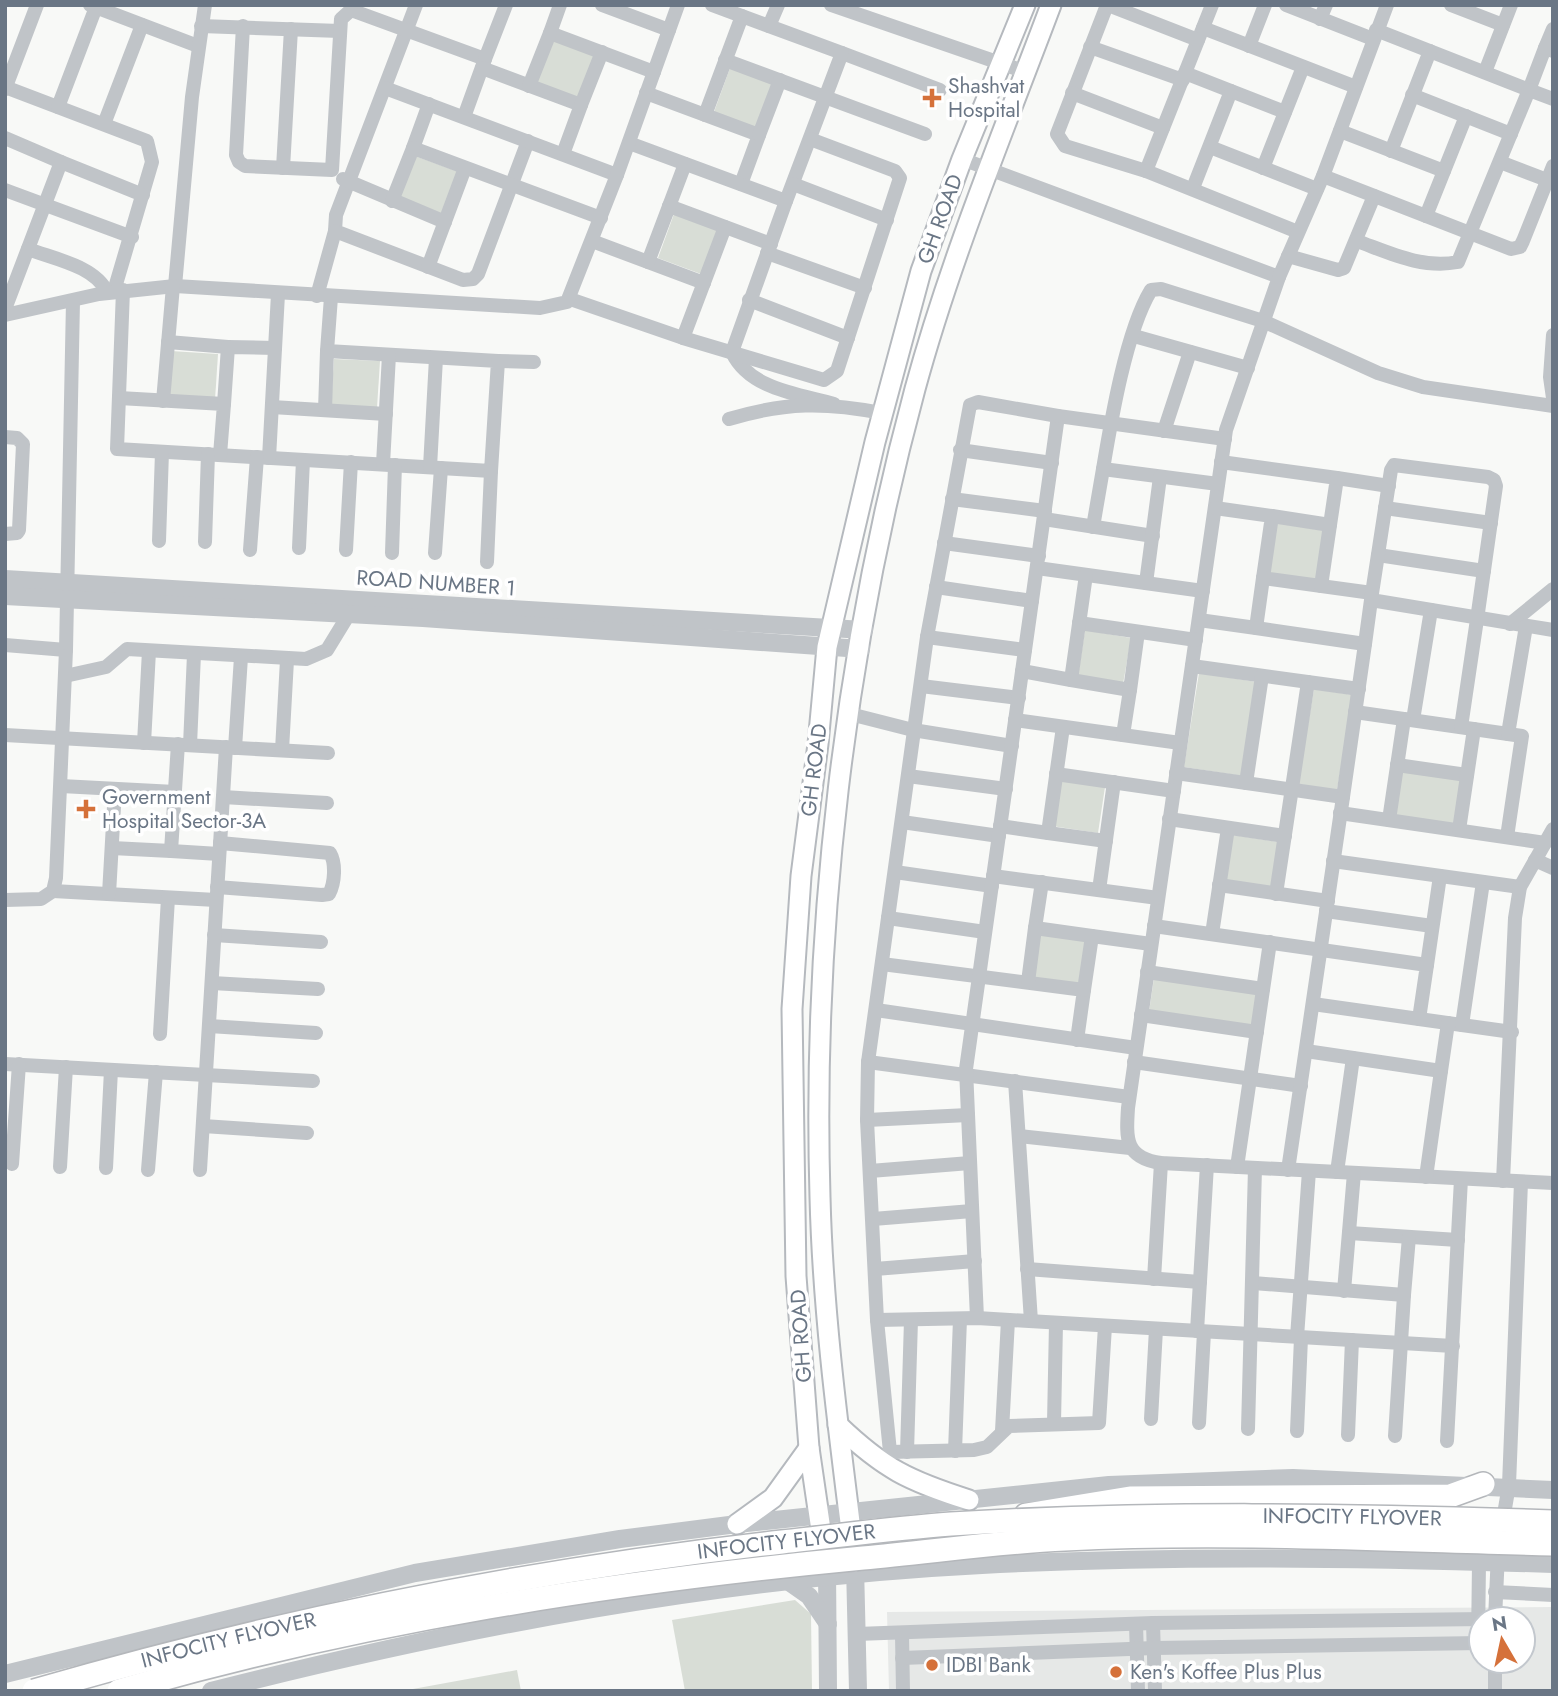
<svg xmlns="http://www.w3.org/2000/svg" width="1558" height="1696" font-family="Jost,sans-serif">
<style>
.built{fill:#e6e8e7;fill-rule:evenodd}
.green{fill:#d8ddd6}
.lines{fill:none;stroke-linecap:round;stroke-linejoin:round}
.secondary-casing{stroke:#b5b9be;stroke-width:23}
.trunk-casing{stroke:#b4b7bb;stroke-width:26}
.minor{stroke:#c0c4c8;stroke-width:14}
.tertiary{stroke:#c0c4c8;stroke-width:18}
.secondary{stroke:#fff;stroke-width:19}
.trunk{stroke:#fff;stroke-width:23}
.trunk-bridge-casing{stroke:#b4b7bb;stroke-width:26;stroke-linecap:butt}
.trunk-bridge{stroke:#fff;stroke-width:23}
.poi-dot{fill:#d5713a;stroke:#fff;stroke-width:2.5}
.labels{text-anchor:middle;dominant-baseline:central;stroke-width:7;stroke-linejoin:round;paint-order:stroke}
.poi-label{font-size:21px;fill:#6a7685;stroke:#fff;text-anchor:start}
.street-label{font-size:21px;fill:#6a7685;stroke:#fff}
</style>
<rect width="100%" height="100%" fill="#f8f9f7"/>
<!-- built -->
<path class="built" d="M 1553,1607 L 1553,1691 L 889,1691 L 887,1612 ZM 1481,1619 L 1523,1619 L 1523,1661 L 1481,1661 Z"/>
<!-- green -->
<g class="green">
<polygon points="552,40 595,55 579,99 535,83"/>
<polygon points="730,68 773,84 757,128 714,112"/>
<polygon points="415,156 459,172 443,215 399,199"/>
<polygon points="674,214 717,230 701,274 658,258"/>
<polygon points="171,351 218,354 215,400 169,397"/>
<polygon points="334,359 380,361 377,408 331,405"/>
<polygon points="1276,523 1326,531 1318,580 1268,573"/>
<polygon points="1085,630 1131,638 1123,684 1078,676"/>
<polygon points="1199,673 1257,682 1242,776 1184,767"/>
<polygon points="1314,689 1353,695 1337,790 1298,784"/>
<polygon points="1402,771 1461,780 1454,826 1395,817"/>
<polygon points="1059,780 1105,787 1098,833 1052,826"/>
<polygon points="1233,835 1278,842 1271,888 1225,881"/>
<polygon points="1040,933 1086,940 1078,986 1033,979"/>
<polygon points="1154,978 1257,992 1253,1026 1149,1012"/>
<polygon points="795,1600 811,1614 812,1691 685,1691 672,1620"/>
<polygon points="517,1670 521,1691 402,1691"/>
</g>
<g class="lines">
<!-- secondary casing -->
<g class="secondary-casing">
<g id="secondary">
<path d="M 838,1425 C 884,1469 909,1481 969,1500"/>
<polyline points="737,1524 773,1498 809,1448"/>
<path d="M 855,1562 C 840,1441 823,1319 820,1197 C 812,928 845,648 915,389 C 951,257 1003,133 1051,5"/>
<polyline points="826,1564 809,1448 796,1276 792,1009 801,876 818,744 827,647 875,442 921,271 962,159 1025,5"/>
</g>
</g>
<!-- trunk casing -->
<g class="trunk-casing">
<polyline id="trunk" points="1026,1515 1130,1498 1450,1496 1483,1484"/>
</g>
<!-- minor -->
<g class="minor">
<polyline points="90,5 198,46"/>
<polyline points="416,5 336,215 335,231 463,280 473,279 478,274 528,141"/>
<polyline points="560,5 550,33 654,72"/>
<polyline points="602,5 669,30"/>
<polyline points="831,5 1026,72"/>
<polyline points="1107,5 1057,134 1065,146 1146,171 1212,5"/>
<polyline points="1108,5 1198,40"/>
<polyline points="1286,5 1373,39"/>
<polyline points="1451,5 1503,25"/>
<polyline points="1320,19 1326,5"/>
<polyline points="201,26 340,31"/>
<polyline points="243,26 236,155 239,162 245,166 332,170 341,19 351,10 485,59 464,117"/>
<polyline points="769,26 778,5"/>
<polyline points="1203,28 1356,87"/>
<polyline points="1376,30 1529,90 1545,48 1553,51"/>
<polyline points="1249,46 1265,5"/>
<polyline points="1090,47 1183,80"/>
<polyline points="1545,48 1553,29"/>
<polyline points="842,53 940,90"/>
<polyline points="485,59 506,5"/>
<polyline points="725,60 925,134"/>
<polyline points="482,68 581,105 563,154"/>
<polyline points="1485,72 1511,5"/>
<polyline points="1185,73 1231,91 1193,188"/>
<polyline points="529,86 550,33"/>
<polyline points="5,87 147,141 152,162 114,291"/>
<polyline points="385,88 617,175"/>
<polyline points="5,89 37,5"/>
<polyline points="1231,91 1285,112"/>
<polyline points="646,93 759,135 741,184"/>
<polyline points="1072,93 1163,128"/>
<polyline points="1412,95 1511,134"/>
<polyline points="429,104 413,148 601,218"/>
<polyline points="581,105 602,52"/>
<polyline points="58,107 96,7"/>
<polyline points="705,115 742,16"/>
<polyline points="104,124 142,25"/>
<polyline points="1340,131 1444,171 1426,216"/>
<polyline points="759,135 780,80"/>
<polyline points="5,138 61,162 5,309"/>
<polyline points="629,143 786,201 842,53 712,5"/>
<polyline points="1210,147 1317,189"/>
<polyline points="1391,151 1430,51"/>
<path d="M 962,159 L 1279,277 L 1226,430 L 1128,1108 C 1126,1139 1125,1158 1161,1163 L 1553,1183"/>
<polyline points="61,162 143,195"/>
<polyline points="1500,162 1547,180"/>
<polyline points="283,168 291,29"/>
<polyline points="1263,168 1303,67"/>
<polyline points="1146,171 1298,232"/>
<polyline points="1444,171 1466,116"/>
<polyline points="1323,176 1511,249 1520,247 1523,241 1553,166"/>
<polyline points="343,179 445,222"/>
<polyline points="793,184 887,220"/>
<polyline points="5,190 132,237"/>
<polyline points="392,201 413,148"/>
<path d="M 786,201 L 732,352 C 749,389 798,394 834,404"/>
<polyline points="669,206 771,244"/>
<polyline points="592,241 704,283"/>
<path d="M 1357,241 C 1390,253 1422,269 1458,262 L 1529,90 L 1553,99"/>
<path d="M 28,249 C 54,259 95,266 107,292"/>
<polyline points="767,253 865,288"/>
<polyline points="1288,256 1338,270 1344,268 1374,196"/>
<polyline points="648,262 685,164"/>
<polyline points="428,267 465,168"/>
<polyline points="1279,277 1323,176 1387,5"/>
<polyline points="175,286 192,97 205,5"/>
<polyline points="123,290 117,449 491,471 498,361 327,351 331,297"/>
<polyline points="317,296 335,231"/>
<polyline points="570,299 683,338 824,380 837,371 900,178 895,171 810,139"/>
<polyline points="749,300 848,338"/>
<polyline points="5,315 99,294 175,286 540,308 567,302 617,175 678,5"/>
<polyline points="1553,335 1550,377 1553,398"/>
<polyline points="1134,336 1248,368"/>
<polyline points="683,338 725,227"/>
<polyline points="168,342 228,347"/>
<polyline points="498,361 534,362"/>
<polyline points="119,398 224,404 220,455"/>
<polyline points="163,401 173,286"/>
<polyline points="224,404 228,347 275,348"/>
<polyline points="272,407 386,414"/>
<polyline points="325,410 327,351"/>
<path d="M 729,419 C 786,402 825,402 882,413"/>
<polyline points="1164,431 1190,352"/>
<polyline points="5,437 17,438 23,444 19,530 17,533 5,534"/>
<polyline points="960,450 1052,463"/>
<polyline points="269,458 278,294"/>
<polyline points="1221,462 1337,478 1330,525 1272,516"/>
<polyline points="383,464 389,355"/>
<polyline points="430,467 436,358"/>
<polyline points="1337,478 1389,486"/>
<path d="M 1218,484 L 1103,469 C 1111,421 1126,331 1151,290 L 1161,289 L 1263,321 L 1378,373 L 1423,387 L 1553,406"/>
<polyline points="952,499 1045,511"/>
<polyline points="1215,508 1272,516 1263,578 1372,593"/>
<polyline points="1385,508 1491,523"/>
<polyline points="1044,519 1153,536"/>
<polyline points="1093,527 1103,469"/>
<polyline points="159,541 162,452"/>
<polyline points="205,542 208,454"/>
<polyline points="944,543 1039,556"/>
<polyline points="299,548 303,460"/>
<polyline points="250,550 257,457"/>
<polyline points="346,550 351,462"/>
<polyline points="392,553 395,465"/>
<polyline points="435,553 441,468"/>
<polyline points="1378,555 1484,571"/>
<polyline points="487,562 491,471"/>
<polyline points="1037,568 1203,591"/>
<polyline points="1146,583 1160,477"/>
<polyline points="1321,586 1330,525"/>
<polyline points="936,587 1032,601"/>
<polyline points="1199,620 1256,628 1263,578"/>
<polyline points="1079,623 1196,640"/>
<polyline points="1510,624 1553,589"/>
<polyline points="1256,628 1365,644 1371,600"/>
<polyline points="927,637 1025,650"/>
<polyline points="5,645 66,650"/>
<polyline points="1192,666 1359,689"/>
<polyline points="1022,671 1071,680 1086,575"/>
<polyline points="65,676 106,667 127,649 306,659 327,650 349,614"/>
<polyline points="1071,680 1130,690 1138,632"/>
<polyline points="921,686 1019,698"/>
<polyline points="1355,712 1522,736 1507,837"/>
<polyline points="850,714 913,730 1012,746"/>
<polyline points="1015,720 1180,743"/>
<polyline points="1413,720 1431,610"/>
<path d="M 1461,727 C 1473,647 1485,566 1496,486 L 1494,480 L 1488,477 L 1394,465 L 1391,470 L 1371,600 L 1553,630"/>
<polyline points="1508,734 1526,626"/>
<polyline points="5,735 328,753"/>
<polyline points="1123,735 1130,690"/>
<polyline points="144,743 149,651"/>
<polyline points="178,744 171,851 219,854"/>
<polyline points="190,745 194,654"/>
<polyline points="235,748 241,657"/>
<polyline points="282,750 287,660"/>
<polyline points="1397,765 1467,775"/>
<polyline points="1176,773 1343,797 1365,644"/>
<polyline points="1056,774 1174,791"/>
<polyline points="908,776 1006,789"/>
<polyline points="1246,783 1262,676"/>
<polyline points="61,786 175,792"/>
<polyline points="223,797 327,803"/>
<polyline points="1340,813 1545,843"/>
<polyline points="1169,819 1285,836"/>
<polyline points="1389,820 1404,719"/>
<polyline points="902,822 999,836"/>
<polyline points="1000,826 1048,833 1063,727"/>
<polyline points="1459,830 1474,729"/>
<polyline points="1048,833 1106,841"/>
<polyline points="112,848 171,851"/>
<polyline points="1535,860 1553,868"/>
<polyline points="1333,861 1520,887"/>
<polyline points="895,872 992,886"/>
<polyline points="993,876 1158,898"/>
<polyline points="1042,882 1035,928 1092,936"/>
<polyline points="1219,885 1328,901"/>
<path d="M 217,887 L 322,895 L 329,894 C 335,883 336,863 330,853 L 220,843"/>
<polyline points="1099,890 1114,782"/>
<polyline points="53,891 216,900"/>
<polyline points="109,894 115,789"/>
<polyline points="1276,894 1308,682"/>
<polyline points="5,900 41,899 53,891 56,878 66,650 73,301"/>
<polyline points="1326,911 1432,926"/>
<polyline points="888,918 985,932"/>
<polyline points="1154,926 1427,965 1419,1019 1512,1032"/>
<polyline points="1212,934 1228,828"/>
<polyline points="214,935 321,942"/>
<polyline points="882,964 1084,990 1077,1040"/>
<polyline points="1427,965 1440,876"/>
<polyline points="1147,972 1263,989"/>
<polyline points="1028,982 1035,928"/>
<polyline points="212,983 318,989"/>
<polyline points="1084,990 1092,936 1151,944"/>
<polyline points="1313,1004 1419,1019"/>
<polyline points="876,1010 1136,1048"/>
<polyline points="1141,1015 1257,1032"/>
<polyline points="1462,1025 1483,882"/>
<polyline points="209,1026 316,1033"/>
<polyline points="160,1034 168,898"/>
<polyline points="1306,1051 1441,1071 1448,1023"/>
<polyline points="868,1062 1129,1097"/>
<polyline points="1134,1062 1301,1086"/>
<polyline points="5,1064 313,1081"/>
<polyline points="1015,1081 1031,1321"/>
<polyline points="867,1120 968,1115"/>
<polyline points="203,1126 307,1133"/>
<polyline points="1019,1136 1130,1148"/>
<polyline points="12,1164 19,1064"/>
<polyline points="60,1167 66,1067"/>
<polyline points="1237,1167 1270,942"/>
<polyline points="106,1168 111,1070"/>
<polyline points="148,1170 156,1072"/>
<polyline points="200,1170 226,747"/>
<polyline points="1288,1170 1343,797"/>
<polyline points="870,1171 970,1163"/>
<polyline points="1337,1172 1353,1058"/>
<polyline points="1426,1177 1441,1071"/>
<polyline points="1503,1181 1515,918 1520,887 1553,829"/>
<polyline points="873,1219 972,1211"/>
<polyline points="1349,1233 1458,1240"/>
<polyline points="875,1269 975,1261"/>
<polyline points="1027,1269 1200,1282"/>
<polyline points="1154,1279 1161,1163"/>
<polyline points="1253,1283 1404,1295 1395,1436"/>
<polyline points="1344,1291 1354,1173"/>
<polyline points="1404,1295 1409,1237"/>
<polyline points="977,1318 966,1069 1058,416 1225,439"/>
<polyline points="877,1320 977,1318 1453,1346"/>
<polyline points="1197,1331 1207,1165"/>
<polyline points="1297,1337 1309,1171"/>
<polyline points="1151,1419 1156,1329"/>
<polyline points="1054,1423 1056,1323"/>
<polyline points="1199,1423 1204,1332"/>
<polyline points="1248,1429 1255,1168"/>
<polyline points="1002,1431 1008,1320"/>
<polyline points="1297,1431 1301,1338"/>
<polyline points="1348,1435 1352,1340"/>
<polyline points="1447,1441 1461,1179"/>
<polyline points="955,1451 960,1319"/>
<polyline points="890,1452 974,1450 987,1447 1009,1426 1099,1423 1105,1326"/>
<polyline points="907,1452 911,1320"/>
<polyline points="879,1463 890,1452 877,1320 867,1120 868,1062 927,637 970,405 978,402 1058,416"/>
<polyline points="1502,1526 1509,1485 1521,1182"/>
<polyline points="1495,1592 1553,1595"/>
<polyline points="1495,1619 1498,1553"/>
<polyline points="1153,1623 1155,1691"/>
<polyline points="1136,1624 1138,1691"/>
<polyline points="857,1634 1153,1623 1486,1619"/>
<polyline points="902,1635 903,1691"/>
<polyline points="1478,1643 1479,1562"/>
<polyline points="902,1658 1154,1648 1481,1643"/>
<polyline points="1495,1661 1495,1691"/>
</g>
<!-- tertiary -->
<g class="tertiary">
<polyline points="5,579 864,630"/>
<polyline points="5,596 423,618 861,649"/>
<polyline points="855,1566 858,1691"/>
<polyline points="827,1568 828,1691"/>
<polyline points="789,1582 809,1596 828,1624"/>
<polyline points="5,1674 415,1573 620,1539 737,1524 1109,1485 1293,1478 1553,1490"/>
<path d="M 211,1691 C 463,1627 721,1578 982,1565 C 1172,1555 1362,1558 1553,1564"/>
</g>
<!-- secondary -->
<use href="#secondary" class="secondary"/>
<!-- trunk -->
<use href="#trunk" class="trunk"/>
<!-- trunk-bridge casing -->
<g class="trunk-bridge-casing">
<g id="trunk-bridge">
<path id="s1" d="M 34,1691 C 279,1620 528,1570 782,1542 C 838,1536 895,1528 951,1524 C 1152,1512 1352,1515 1553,1522"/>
<path d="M 119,1691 C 361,1621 611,1582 863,1558 C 930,1552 998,1542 1065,1539 C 1227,1531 1391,1540 1553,1544"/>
</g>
</g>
<!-- trunk-bridge -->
<use href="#trunk-bridge" class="trunk-bridge"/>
</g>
<!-- markers -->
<g class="poi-dot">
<path d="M928.5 87.5h7v7h7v7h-7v7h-7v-7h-7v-7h7z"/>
<path d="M82.5 798.5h7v7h7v7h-7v7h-7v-7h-7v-7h7z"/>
<circle cx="932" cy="1665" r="7"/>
<circle cx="1116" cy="1672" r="7"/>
</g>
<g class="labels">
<!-- poi labels -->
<g class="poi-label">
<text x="948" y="86">Shashvat<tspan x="948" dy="24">Hospital</tspan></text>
<text x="102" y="797">Government<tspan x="102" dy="24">Hospital Sector-3A</tspan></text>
<text x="946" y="1665">IDBI Bank</text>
<text x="1130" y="1672">Ken's Koffee Plus Plus</text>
</g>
<!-- street labels -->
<g class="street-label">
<text transform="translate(940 219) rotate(-70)">GH ROAD</text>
<text transform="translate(436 583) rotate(4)">ROAD NUMBER 1</text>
<text transform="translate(814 770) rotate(-83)">GH ROAD</text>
<text transform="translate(801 1336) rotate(-94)">GH ROAD</text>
<text stroke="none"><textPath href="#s1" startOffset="1335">INFOCITY FLYOVER</textPath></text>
<text stroke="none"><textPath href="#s1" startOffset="768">INFOCITY FLYOVER</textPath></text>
<text stroke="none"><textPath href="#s1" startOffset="201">INFOCITY FLYOVER</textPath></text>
</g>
</g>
<!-- border -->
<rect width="1558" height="1696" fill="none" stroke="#6a7685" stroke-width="14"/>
<!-- north arrow -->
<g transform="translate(1502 1640) rotate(351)"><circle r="33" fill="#ffffff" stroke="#c3c8ce" stroke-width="2"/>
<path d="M0-5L12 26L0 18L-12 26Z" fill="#d5713a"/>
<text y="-10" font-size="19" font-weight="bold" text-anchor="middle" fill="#6a7685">N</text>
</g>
</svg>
